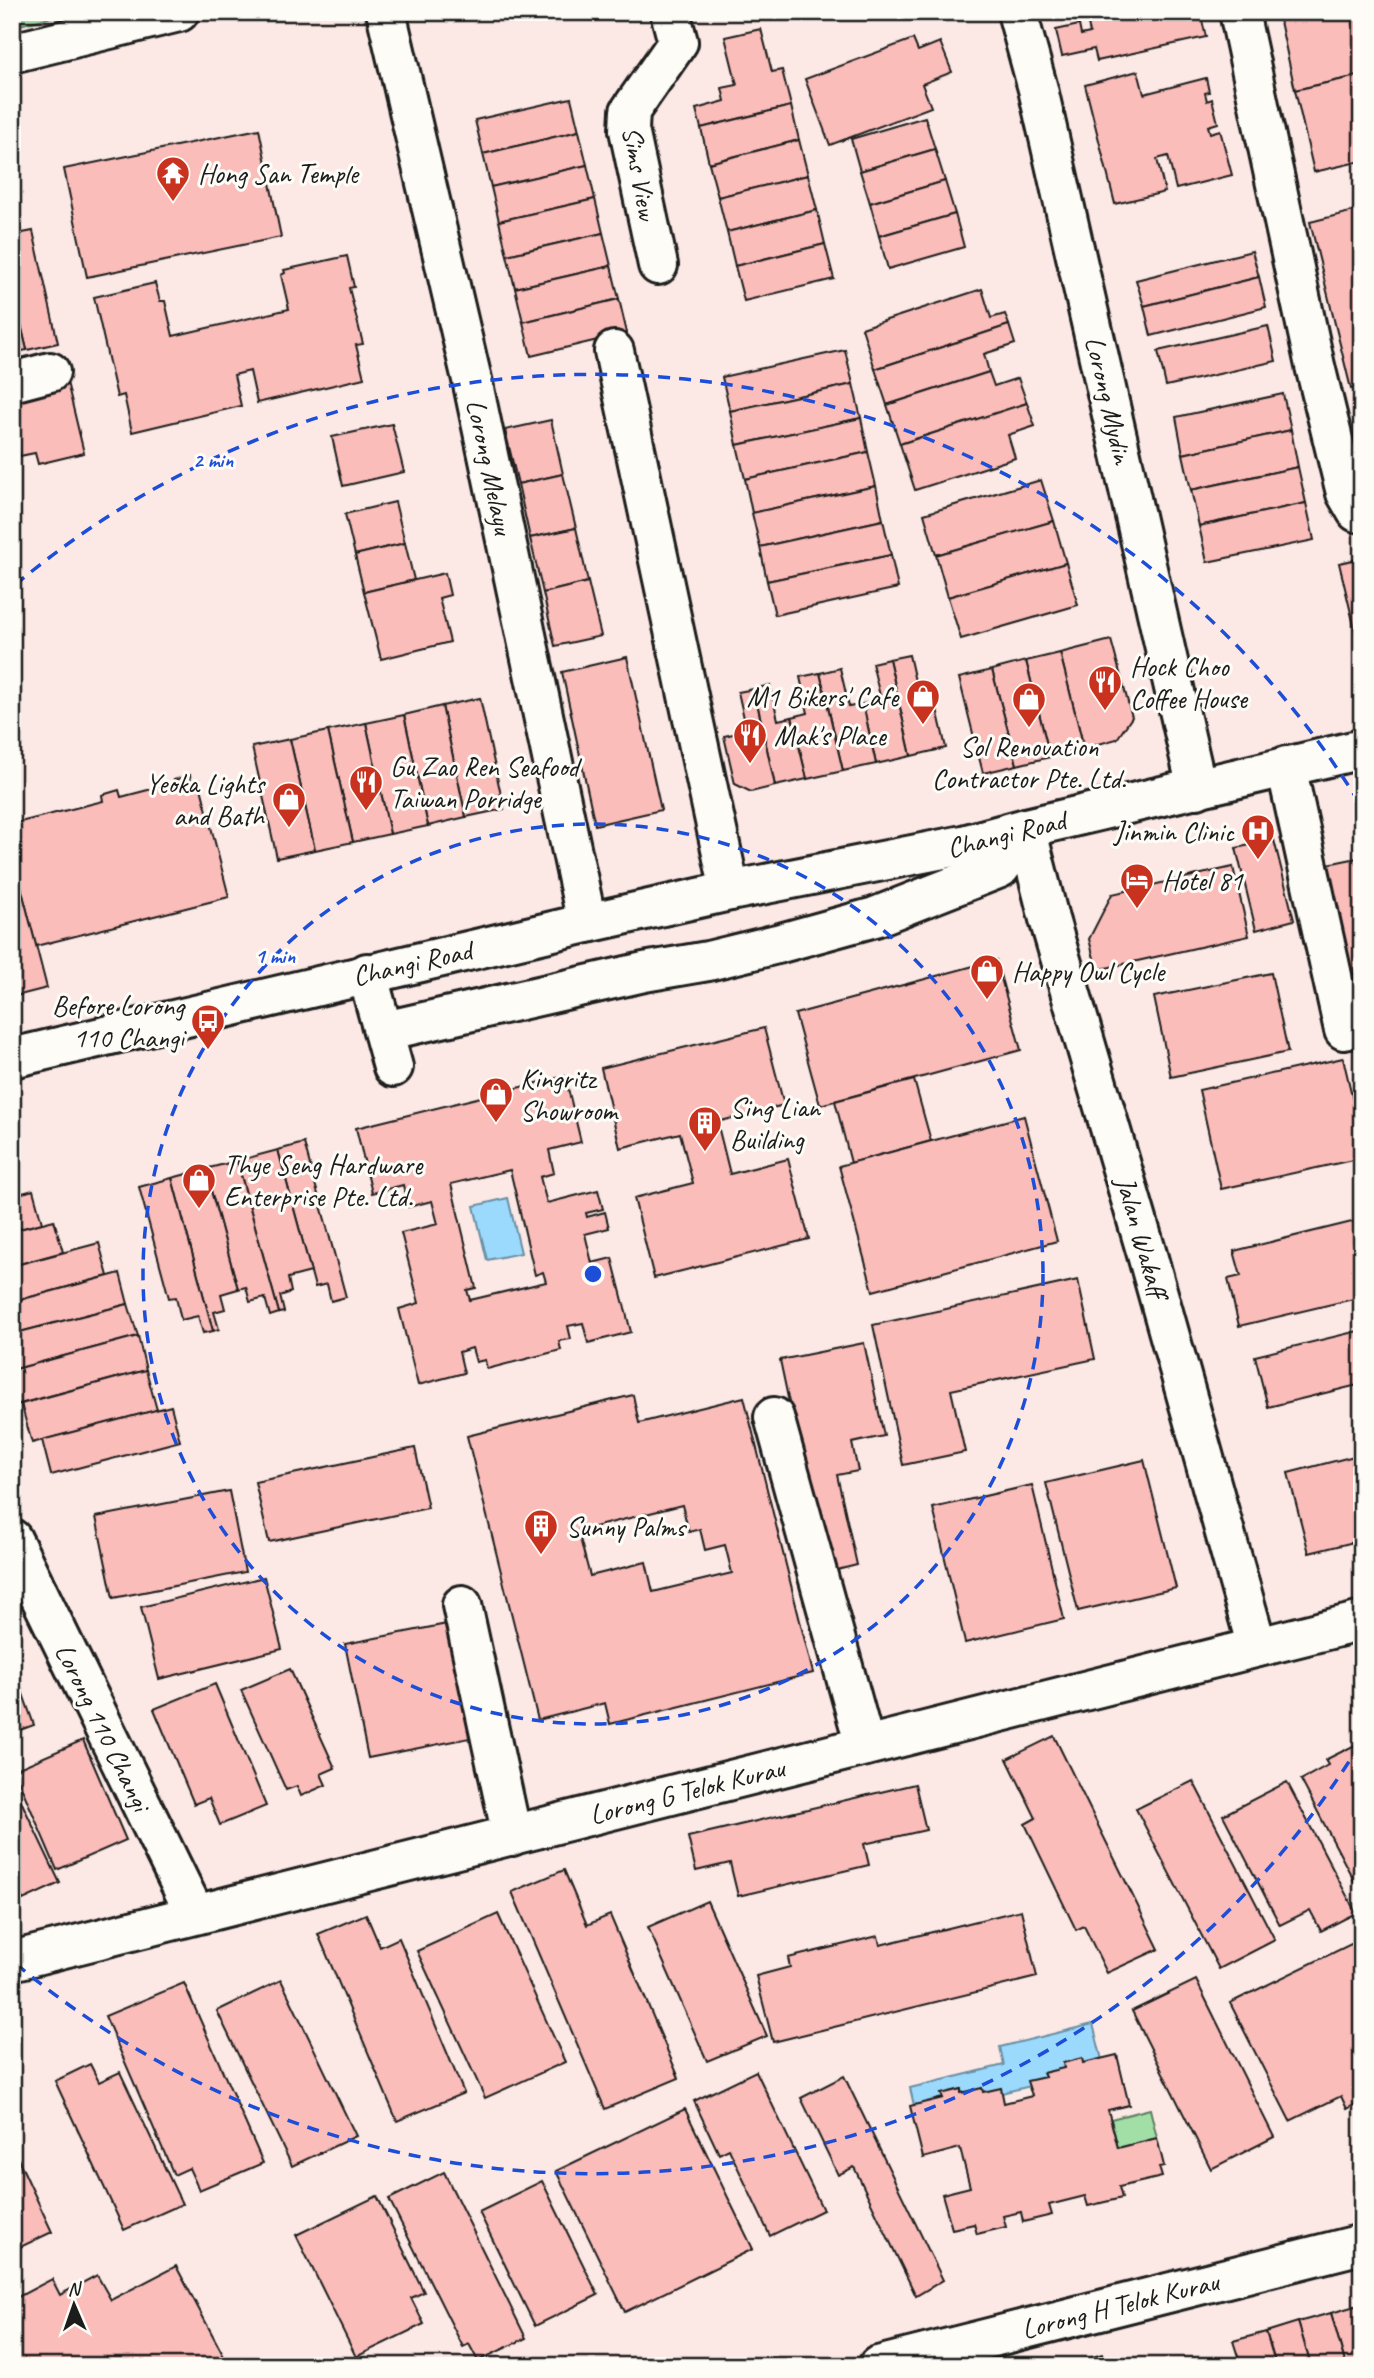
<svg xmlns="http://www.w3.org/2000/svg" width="1374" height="2378" font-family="Caveat,sans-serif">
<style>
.green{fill:#a1dfa7;stroke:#5e7e62;stroke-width:2}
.water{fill:#9cdafd;stroke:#698ea3;stroke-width:2}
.building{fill:#fabdba;stroke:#1c1c1c;stroke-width:2;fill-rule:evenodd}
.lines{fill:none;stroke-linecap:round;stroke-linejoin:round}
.minor-casing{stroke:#1c1c1c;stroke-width:44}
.major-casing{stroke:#1c1c1c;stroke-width:44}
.minor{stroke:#fdfcf7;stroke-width:38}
.major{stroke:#fdfcf7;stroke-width:38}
.ring{fill:none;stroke:#1d4ed8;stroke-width:3.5;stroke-dasharray:12 9}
.labels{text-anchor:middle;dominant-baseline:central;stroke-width:6;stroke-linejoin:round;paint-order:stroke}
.poi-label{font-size:28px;fill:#1c1c1c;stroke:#fdfcf7;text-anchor:start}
.street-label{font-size:28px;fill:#1c1c1c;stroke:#fdfcf7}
.centre{fill:#1d4ed8;stroke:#fdfcf7;stroke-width:3.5}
.ring-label{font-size:21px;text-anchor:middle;font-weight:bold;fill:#1d4ed8;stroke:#fdfcf7;stroke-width:6;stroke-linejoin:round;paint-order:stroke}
</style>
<rect width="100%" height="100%" fill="#fce9e5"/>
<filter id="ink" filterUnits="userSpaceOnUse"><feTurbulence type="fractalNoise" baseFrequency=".0143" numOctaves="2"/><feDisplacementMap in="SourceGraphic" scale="14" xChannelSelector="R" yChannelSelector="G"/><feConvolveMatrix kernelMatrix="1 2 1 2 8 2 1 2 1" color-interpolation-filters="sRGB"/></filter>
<g filter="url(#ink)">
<!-- green -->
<g class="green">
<polygon points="12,12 71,12 12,27"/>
<polygon points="1150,2109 1157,2138 1118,2148 1111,2119"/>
</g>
<!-- water -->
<g class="water">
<polygon points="508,1198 521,1253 487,1260 474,1206"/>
<polygon points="1093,2024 1104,2068 916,2114 910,2088 1004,2065 1000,2047"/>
</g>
<!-- building -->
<g class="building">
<polygon points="1103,12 1200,12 1206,37 1097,61 1094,49 1062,56 1056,30 1079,25 1081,35 1090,33 1086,16"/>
<polygon points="1278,12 1362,12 1362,75 1295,90"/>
<polygon points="761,29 772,72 782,70 791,106 701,128 696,109 725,101 722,88 737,85 725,37"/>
<polygon points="913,39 918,51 940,42 952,72 922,84 931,107 830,145 805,79"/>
<polygon points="1138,71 1144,94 1206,78 1209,92 1205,93 1207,101 1212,99 1218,123 1208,126 1210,133 1220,130 1232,175 1176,189 1168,156 1157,159 1165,192 1115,204 1085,85"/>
<polygon points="1362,75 1362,161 1314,172 1295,90"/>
<polygon points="571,98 579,131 483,154 475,120"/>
<polygon points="791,106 799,140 709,163 701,128"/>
<polygon points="925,117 935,149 860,171 851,139"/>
<polygon points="259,129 281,237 87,277 64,169"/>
<polygon points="579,131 587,165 491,187 483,154"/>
<polygon points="799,140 808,175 718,197 709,163"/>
<polygon points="935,149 945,181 870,203 860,171"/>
<polygon points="587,165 595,199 499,221 491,187"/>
<polygon points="808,175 817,210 727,232 718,197"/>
<polygon points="945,181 955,214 879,236 870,203"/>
<polygon points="595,199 603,233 507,255 499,221"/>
<polygon points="1362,209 1362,387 1351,389 1310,222"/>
<polygon points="817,210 825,244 735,266 727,232"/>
<polygon points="955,214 964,247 888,269 879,236"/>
<polygon points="33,231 58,343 27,350 12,287 12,235"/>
<polygon points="603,233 611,266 515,288 507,255"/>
<polygon points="825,244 834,279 744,301 735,266"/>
<polygon points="1252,251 1259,277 1144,306 1136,280"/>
<polygon points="347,256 354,287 349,288 363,344 356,345 364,378 257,403 250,371 234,375 241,406 132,432 124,395 117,397 94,297 155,283 160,301 165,301 173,336 289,309 281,275 285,273 284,270"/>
<polygon points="611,266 619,299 523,322 515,288"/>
<polygon points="1259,277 1266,307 1151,336 1144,306"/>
<polygon points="12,287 27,350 12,353"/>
<polygon points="982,289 991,318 1005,314 1009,325 875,369 862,328"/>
<polygon points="619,299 627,333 531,356 523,322"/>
<polygon points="1009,325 1015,344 984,354 989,372 887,405 875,369"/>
<polygon points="1268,326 1276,361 1166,386 1158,351"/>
<polygon points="845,350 853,384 730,411 722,377"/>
<polygon points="989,372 994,386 1018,378 1027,403 900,444 887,405"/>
<polygon points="67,382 84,453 38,464 35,453 20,456 15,437 12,438 12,395"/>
<polygon points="853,384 861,418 737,445 730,411"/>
<polygon points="1283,394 1291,430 1183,454 1176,417"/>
<polygon points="1027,403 1035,426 1008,435 1015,458 915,490 900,444"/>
<polygon points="861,418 868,452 745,479 737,445"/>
<polygon points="551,420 563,474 518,484 505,430"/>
<polygon points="392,424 404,472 343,486 332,437"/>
<polygon points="1291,430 1298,467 1191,490 1183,454"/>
<polygon points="868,452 876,486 752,513 745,479"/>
<polygon points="1298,467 1306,503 1199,526 1191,490"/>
<polygon points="563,474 576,528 530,538 518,484"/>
<polygon points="1041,480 1054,521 936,555 924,514"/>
<polygon points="876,486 883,520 760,547 752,513"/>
<polygon points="395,502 405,543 355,555 345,514"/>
<polygon points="1306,503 1314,540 1207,562 1199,526"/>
<polygon points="883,520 891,555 767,581 760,547"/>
<polygon points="1054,521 1066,563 948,597 936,555"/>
<polygon points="576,528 588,582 543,593 530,538"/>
<polygon points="405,543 414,580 364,592 355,555"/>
<polygon points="891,555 898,588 775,615 767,581"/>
<polygon points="1362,558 1362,659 1339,563"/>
<polygon points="1066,563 1078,605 961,639 948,597"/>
<polygon points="445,573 450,595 439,598 450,642 381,659 364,592"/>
<polygon points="588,582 601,636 555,646 543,593"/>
<polygon points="1111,640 1132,717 1117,739 1084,748 1060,653"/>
<polygon points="1060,653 1084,748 1050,757 1026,661"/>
<polygon points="909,655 917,690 932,687 946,748 911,756 889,659"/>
<polygon points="627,657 661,810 595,825 562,672"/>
<polygon points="889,659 911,756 876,764 863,704 881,700 872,663"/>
<polygon points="1026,661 1050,757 1017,765 992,670"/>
<polygon points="840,668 849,707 863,704 876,764 843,771 820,673"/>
<polygon points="992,670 1017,765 983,773 959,678"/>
<polygon points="820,673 843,771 807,779 792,717 808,713 800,677"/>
<polygon points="770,685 778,720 792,717 807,779 775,786 754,689"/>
<polygon points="754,689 775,786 751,792 735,784 724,736 747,731 738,692"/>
<polygon points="480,698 504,809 466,817 442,706"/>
<polygon points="442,706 466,817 428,826 404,715"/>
<polygon points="404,715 428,826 390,834 366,723"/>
<polygon points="366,723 390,834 353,842 328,731"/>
<polygon points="328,731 353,842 315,850 290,739"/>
<polygon points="290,739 315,850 277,858 252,747"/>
<polygon points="190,775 191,782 199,780 229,897 36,946 12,852 12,824 103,801 102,795 119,790 121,797 175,783 174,780"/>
<polygon points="1274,840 1294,920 1256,930 1236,848"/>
<polygon points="12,852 47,988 12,997"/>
<polygon points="1362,857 1362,1007 1355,1009 1323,865"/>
<polygon points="1233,867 1249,936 1097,970 1089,939 1112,894"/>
<polygon points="996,960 1021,1050 820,1105 795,1014"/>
<polygon points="1271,973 1288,1052 1171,1077 1154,997"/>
<polygon points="764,1028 784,1105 717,1122 730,1174 788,1159 809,1239 654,1278 634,1198 693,1183 680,1133 620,1148 601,1068"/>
<polygon points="1343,1058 1362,1138 1362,1158 1221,1189 1199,1090"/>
<path d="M 565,1076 L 581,1142 L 549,1150 L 554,1173 L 540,1177 L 547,1203 L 598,1190 L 603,1209 L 586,1213 L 587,1217 L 605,1212 L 609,1228 L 585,1234 L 592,1263 L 612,1258 L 631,1332 L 588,1343 L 583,1323 L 568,1326 L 571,1339 L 559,1341 L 561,1350 L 487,1369 L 485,1360 L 476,1362 L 472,1348 L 459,1352 L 464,1373 L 418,1385 L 399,1309 L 419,1303 L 401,1233 L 438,1224 L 432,1201 L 408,1207 L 403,1185 L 372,1193 L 356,1128 ZM 510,1170 L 535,1275 L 543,1272 L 546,1282 L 470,1300 L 467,1290 L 476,1288 L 451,1184 Z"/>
<polygon points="914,1080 931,1141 851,1163 835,1101"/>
<polygon points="1024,1116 1057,1241 873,1291 839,1166"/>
<polygon points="304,1143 346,1297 331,1301 327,1284 315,1287 278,1150"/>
<polygon points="278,1150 311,1272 288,1278 291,1292 280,1296 284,1312 279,1313 237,1161"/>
<polygon points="237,1161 279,1313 270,1316 265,1298 250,1302 246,1287 238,1289 205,1169"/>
<polygon points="205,1169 238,1289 221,1294 225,1309 214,1312 219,1329 213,1331 172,1178"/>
<polygon points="172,1178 213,1331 203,1333 198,1316 181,1320 176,1297 169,1298 139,1187"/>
<polygon points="33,1190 42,1223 12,1231 12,1196"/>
<polygon points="54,1220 63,1252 12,1266 12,1231"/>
<polygon points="1360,1220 1362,1297 1239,1326 1228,1279 1241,1276 1234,1251"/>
<polygon points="99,1243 108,1276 12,1302 12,1266"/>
<polygon points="120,1273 128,1304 12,1334 12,1302"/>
<polygon points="1078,1280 1095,1359 951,1390 965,1452 903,1465 873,1325"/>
<polygon points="128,1304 138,1336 12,1370 12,1334"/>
<polygon points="1362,1330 1362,1384 1268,1407 1255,1356"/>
<polygon points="138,1336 146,1370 12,1406 12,1370"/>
<polygon points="864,1343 884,1436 852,1443 858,1471 837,1475 857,1565 825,1573 780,1360"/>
<polygon points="146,1370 157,1410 32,1443 21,1404"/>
<path d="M 633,1395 L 639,1423 L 744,1397 L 813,1673 L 610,1724 L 605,1703 L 538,1720 L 467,1436 ZM 682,1505 L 689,1532 L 700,1529 L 705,1550 L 725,1545 L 732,1573 L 653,1592 L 646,1562 L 590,1576 L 578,1531 Z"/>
<polygon points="171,1406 180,1441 51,1475 42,1440"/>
<polygon points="415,1448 428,1508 269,1542 255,1482"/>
<polygon points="1362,1454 1362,1540 1309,1553 1288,1473"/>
<polygon points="1144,1460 1176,1588 1078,1611 1046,1483"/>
<polygon points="1032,1485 1064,1619 965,1643 933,1508"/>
<polygon points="229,1491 245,1572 113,1598 96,1517"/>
<polygon points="264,1577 282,1649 159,1679 141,1607"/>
<polygon points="452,1623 475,1737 368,1758 345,1644"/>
<polygon points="12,1663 34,1725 12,1733"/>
<polygon points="290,1669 335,1768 321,1774 326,1785 301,1796 297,1786 286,1790 241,1690"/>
<polygon points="215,1684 266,1806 220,1825 209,1798 194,1804 154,1709"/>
<polygon points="1054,1736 1159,1949 1107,1973 1084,1926 1076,1930 1025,1824 1036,1818 1007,1759"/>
<polygon points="83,1740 126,1840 57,1870 14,1770"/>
<polygon points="1355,1745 1362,1757 1361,1894 1301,1780 1328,1765 1325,1760"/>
<polygon points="1193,1781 1275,1940 1219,1969 1136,1809"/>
<polygon points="12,1782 60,1883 23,1900 12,1878"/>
<polygon points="1287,1782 1356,1913 1321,1931 1310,1910 1280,1925 1223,1815"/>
<polygon points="915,1784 926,1830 864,1844 869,1865 738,1896 730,1863 696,1871 688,1837"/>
<polygon points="564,1870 587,1925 610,1915 679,2078 605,2109 512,1892"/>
<polygon points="707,1901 767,2036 707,2061 648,1927"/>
<polygon points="1021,1910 1037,1977 773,2042 756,1976 790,1967 788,1958 878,1936 880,1945"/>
<polygon points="366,1914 380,1947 399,1938 464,2093 397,2121 318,1934"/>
<polygon points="498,1914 565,2062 485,2098 417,1951"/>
<polygon points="1353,1943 1362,1961 1362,2101 1347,2109 1341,2096 1290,2121 1230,2003"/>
<polygon points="281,1980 356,2136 292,2166 217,2011"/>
<polygon points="1196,1980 1274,2137 1211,2169 1132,2011"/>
<polygon points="184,1983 263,2163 199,2190 189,2168 174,2175 105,2016"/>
<polygon points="1117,2055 1129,2105 1108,2110 1118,2148 1157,2138 1164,2166 1159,2167 1162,2177 1119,2187 1122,2198 1088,2206 1085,2196 1049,2205 1052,2215 1023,2222 1021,2212 1003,2216 1006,2227 977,2234 974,2224 952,2229 942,2194 970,2187 960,2148 923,2158 910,2106 943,2098 941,2094 961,2089 961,2093 982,2088 983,2092 1001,2088 1004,2103 1032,2096 1027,2081 1045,2077 1043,2073 1064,2068 1063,2063 1082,2058 1083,2063"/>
<polygon points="90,2064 99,2082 120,2072 182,2204 124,2230 55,2081"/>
<polygon points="756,2071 823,2210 770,2236 729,2149 719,2154 694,2101"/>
<polygon points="844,2076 943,2280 916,2296 854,2167 838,2175 801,2098"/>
<polygon points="685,2109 753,2249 625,2312 556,2171"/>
<polygon points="12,2146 52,2232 12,2251"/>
<polygon points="444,2172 526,2338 478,2361 469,2344 463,2347 389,2199"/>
<polygon points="542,2181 598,2295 535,2326 479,2212"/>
<polygon points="377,2196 424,2292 411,2298 424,2324 356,2357 296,2235"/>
<polygon points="176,2266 229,2366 12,2366 12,2300 52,2279 60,2295 97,2275 111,2300"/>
<polygon points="1362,2304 1362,2366 1346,2366 1331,2313"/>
<polygon points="1331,2313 1346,2366 1311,2366 1298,2322"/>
<polygon points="1298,2322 1311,2366 1276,2366 1266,2332"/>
<polygon points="1266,2332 1276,2366 1241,2366 1233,2341"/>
<polygon points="1102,2354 1106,2366 1066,2366"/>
</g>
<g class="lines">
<!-- minor casing -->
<g class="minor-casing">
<g id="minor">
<polyline points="386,12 473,384 587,923"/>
<polyline points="1017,12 1038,89 1197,789"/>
<polyline points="1239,12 1315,366 1346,493 1357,512 1362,513"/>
<polyline points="658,265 629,130 630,111 678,42 670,12"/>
<polyline points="614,351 730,891"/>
<polyline points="12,382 50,372"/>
<polyline points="1286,766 1344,1030 1362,1026"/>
<polyline points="1026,828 1049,919 1146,1251 1257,1647"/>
<polyline points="367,973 393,1067"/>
<polyline points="384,1033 402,1027 644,972 708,961 777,944 875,917 1000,868 1005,861 1001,835"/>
<polyline points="774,1417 865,1746"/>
<polyline points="12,1539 195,1914"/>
<polyline points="462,1605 512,1836"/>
<polyline points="12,1961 1362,1621"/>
<polyline points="878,2366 1362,2244"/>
</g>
</g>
<!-- major casing -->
<g class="major-casing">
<g id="major">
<polyline points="12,53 179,12"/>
<polyline points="12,1058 587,923 730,891 963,845 1026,828 1362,749"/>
</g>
</g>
<!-- minor -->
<use href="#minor" class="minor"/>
<!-- major -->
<use href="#major" class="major"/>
</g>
</g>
<!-- distance rings -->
<g class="ring">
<circle cx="593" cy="1274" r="450"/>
<path d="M1360 1744A899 899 0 0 1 15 1963M15 585A899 899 0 0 1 1360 804"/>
</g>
<!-- icons -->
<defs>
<g id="temple-pin" transform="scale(1.75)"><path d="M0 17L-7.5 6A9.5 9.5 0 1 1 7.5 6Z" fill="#c8321e" stroke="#fdfcf7"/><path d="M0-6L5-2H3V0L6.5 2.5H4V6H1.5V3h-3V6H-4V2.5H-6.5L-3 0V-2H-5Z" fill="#fff"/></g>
<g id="restaurant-pin" transform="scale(1.75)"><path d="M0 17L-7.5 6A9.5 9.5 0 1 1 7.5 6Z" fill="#c8321e" stroke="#fdfcf7"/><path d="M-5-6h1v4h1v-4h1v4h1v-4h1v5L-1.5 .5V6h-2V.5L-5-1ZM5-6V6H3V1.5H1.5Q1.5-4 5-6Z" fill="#fff"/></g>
<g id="shop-pin" transform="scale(1.75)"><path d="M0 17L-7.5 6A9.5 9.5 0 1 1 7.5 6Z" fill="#c8321e" stroke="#fdfcf7"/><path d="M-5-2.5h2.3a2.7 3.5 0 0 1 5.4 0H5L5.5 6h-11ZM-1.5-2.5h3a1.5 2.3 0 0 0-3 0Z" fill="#fff"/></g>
<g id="hospital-pin" transform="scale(1.75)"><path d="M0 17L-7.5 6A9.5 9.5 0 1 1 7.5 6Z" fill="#c8321e" stroke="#fdfcf7"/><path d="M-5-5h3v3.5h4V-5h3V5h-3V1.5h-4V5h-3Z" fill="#fff"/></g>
<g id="hotel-pin" transform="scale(1.75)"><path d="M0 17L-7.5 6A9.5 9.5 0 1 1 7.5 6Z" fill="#c8321e" stroke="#fdfcf7"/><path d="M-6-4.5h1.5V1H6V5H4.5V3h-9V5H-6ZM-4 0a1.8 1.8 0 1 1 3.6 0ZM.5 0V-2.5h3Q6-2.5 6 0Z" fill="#fff"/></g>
<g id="bus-pin" transform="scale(1.75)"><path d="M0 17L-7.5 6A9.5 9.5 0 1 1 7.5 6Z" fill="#c8321e" stroke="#fdfcf7"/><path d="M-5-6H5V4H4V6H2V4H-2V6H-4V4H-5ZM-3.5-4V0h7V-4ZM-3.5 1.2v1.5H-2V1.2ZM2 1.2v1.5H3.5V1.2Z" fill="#fff"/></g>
<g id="building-pin" transform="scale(1.75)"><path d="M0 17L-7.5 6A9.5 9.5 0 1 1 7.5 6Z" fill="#c8321e" stroke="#fdfcf7"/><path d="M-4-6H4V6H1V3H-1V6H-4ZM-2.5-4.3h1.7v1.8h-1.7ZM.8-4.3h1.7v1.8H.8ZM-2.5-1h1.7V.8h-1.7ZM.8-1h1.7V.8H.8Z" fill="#fff"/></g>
</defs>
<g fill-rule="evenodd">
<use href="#temple-pin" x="173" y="173"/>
<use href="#restaurant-pin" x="1105" y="682"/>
<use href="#shop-pin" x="923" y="696"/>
<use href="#shop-pin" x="1029" y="699"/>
<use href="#restaurant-pin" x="750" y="735"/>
<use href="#restaurant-pin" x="366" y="782"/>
<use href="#shop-pin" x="289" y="799"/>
<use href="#hospital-pin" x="1258" y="831"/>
<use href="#hotel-pin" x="1137" y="880"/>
<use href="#shop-pin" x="987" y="971"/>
<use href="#bus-pin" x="208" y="1021"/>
<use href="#shop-pin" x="496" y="1094"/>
<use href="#building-pin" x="705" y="1123"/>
<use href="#shop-pin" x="199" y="1180"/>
<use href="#building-pin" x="541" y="1526"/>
</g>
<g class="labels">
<!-- poi labels -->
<g class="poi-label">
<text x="198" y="173">Hong San Temple</text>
<text x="1130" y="666">Hock Choo<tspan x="1130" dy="32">Coffee House</tspan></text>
<text x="898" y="696" text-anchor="end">M1 Bikers' Cafe</text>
<text x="774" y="735">Mak's Place</text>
<text x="1029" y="746" text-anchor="middle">Sol Renovation<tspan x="1029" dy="32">Contractor Pte. Ltd.</tspan></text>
<text x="390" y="766">Gu Zao Ren Seafood<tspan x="390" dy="32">Taiwan Porridge</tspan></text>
<text x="264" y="783" text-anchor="end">Yeoka Lights<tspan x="264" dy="32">and Bath</tspan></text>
<text x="1234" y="831" text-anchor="end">Jinmin Clinic</text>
<text x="1162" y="880">Hotel 81</text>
<text x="1012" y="971">Happy Owl Cycle</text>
<text x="184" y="1005" text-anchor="end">Before Lorong<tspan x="184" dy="32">110 Changi</tspan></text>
<text x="520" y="1078">Kingritz<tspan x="520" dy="32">Showroom</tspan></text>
<text x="730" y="1107">Sing Lian<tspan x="730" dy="32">Building</tspan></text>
<text x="224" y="1164">Thye Seng Hardware<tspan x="224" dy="32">Enterprise Pte. Ltd.</tspan></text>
<text x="566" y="1526">Sunny Palms</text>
</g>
<!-- street labels -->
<g class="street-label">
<text transform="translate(640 173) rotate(80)">Sims View</text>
<text transform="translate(1109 400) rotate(77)">Lorong Mydin</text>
<text transform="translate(490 467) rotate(78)">Lorong Melayu</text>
<text transform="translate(1006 834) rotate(-14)">Changi Road</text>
<text transform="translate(412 963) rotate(-13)">Changi Road</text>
<text transform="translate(1142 1237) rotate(74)">Jalan Wakaff</text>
<text transform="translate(103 1727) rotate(64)">Lorong 110 Changi</text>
<text transform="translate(687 1791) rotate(-14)">Lorong G Telok Kurau</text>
<text transform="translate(1120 2305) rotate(-14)">Lorong H Telok Kurau</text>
</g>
</g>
<circle cx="593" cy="1274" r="10" class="centre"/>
<g class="ring-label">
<text x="213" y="467">2 min</text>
<text x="275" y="963">1 min</text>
</g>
<!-- margin -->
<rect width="1374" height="2378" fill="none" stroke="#fdfcf7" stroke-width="42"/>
<rect x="21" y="21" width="1332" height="2336" fill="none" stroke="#1c1c1c" stroke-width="2.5" filter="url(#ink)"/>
<!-- north arrow -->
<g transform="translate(74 2305) rotate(358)" stroke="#fdfcf7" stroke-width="5" paint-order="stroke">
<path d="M0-5L12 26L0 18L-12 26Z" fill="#1c1c1c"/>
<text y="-10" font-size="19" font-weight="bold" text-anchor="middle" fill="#1c1c1c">N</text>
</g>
</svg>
